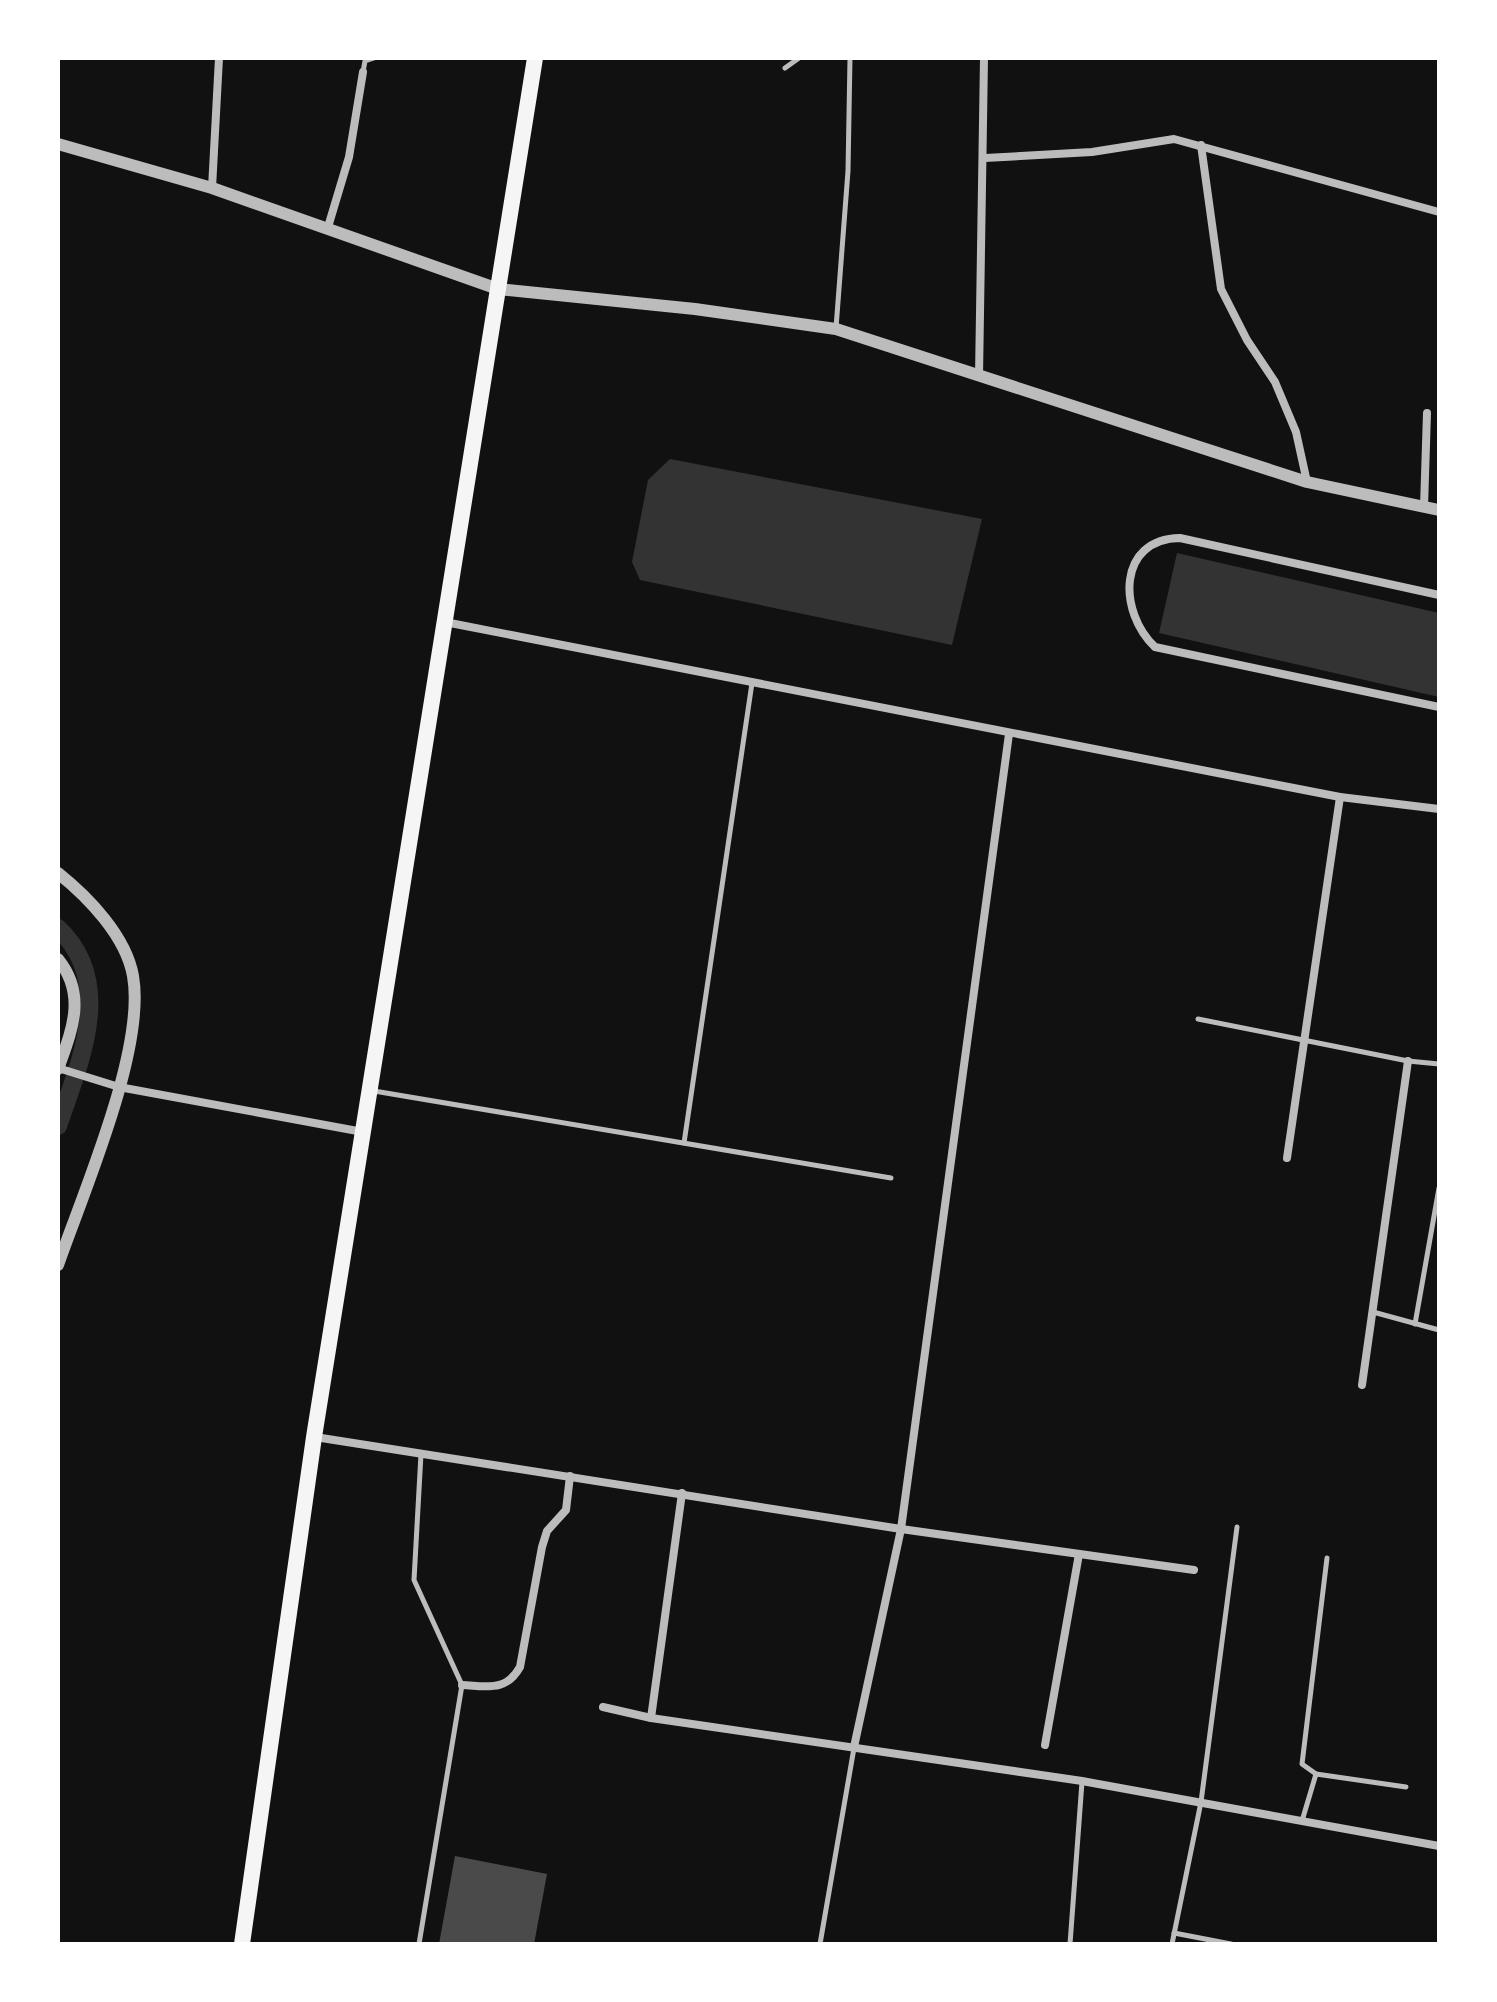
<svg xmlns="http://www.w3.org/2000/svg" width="1497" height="2002" font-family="Quicksand,sans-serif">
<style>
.water{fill:#333}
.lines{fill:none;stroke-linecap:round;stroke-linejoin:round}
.canal{stroke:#333;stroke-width:18}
.building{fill:#4a4a4a}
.service{stroke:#bcbcbc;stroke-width:5}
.minor{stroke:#bcbcbc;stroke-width:8}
.tertiary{stroke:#bcbcbc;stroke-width:12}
.primary{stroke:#f5f5f5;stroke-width:16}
</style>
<rect width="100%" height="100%" fill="#111"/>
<!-- water -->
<g class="water">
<polygon points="670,459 982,519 952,645 640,580 632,562 648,480"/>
<polygon points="1177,553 1439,613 1439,697 1159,633"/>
</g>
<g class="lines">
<!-- canal -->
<path class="canal" d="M 58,928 C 116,983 80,1061 58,1126"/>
</g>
<!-- building -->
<polygon class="building" points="455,1856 547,1874 534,1944 439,1944"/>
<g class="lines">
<!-- service -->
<g class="service">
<polyline points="785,68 799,58"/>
<polyline points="363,72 365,61 374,58"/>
<polyline points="836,328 848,171 850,58"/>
<polyline points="1198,1019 1408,1061 1439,1064"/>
<polyline points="374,1091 891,1178"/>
<polyline points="684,1143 752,683"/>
<polyline points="1373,1312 1439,1330"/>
<polyline points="1415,1324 1439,1188"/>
<polyline points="1316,1774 1406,1787"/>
<polyline points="1302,1821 1316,1774 1302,1764 1327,1558"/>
<polyline points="1174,1933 1231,1944"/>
<polyline points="419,1944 462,1685 414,1580 421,1454"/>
<polyline points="820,1944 854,1748"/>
<polyline points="1070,1944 1082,1782"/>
<polyline points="1172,1944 1201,1802 1237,1527"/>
</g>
<!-- minor -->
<g class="minor">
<polyline points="1201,145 1221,289 1247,340 1275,382 1296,432 1307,482"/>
<polyline points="985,158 1092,152 1174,139 1439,212"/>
<polyline points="212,188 219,58"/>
<polyline points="328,227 349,157 363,72"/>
<polyline points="979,377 984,58"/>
<polyline points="1424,507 1427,413"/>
<path d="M 1439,595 L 1180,538 C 1117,539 1118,612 1155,647 L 1439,707"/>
<polyline points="445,622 1340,797 1439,809"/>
<polyline points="58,1068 119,1087 363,1132"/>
<polyline points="1287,1158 1340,797"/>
<polyline points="1362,1385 1408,1061"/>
<polyline points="315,1437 901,1529 1194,1570"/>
<path d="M 462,1685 C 487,1686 506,1692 520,1667 L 542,1547 L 547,1531 L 566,1510 L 570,1476"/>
<polyline points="603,1707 651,1718 1082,1781 1439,1846"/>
<polyline points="651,1718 682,1493"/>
<polyline points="1045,1745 1079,1554"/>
<polyline points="854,1747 901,1529 1009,734"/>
</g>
<!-- tertiary -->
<g class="tertiary">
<polyline points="58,144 212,188 498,289 695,309 836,329 1307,482 1439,510"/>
<path d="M 58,873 C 88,897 126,936 133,976 C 146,1049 83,1193 58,1265"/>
<path d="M 58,959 C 87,995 72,1030 58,1069"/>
</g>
<!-- primary -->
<polyline class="primary" points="242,1944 314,1437 535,58"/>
</g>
<!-- border -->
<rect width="1497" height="2002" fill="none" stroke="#ffffff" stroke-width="120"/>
</svg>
